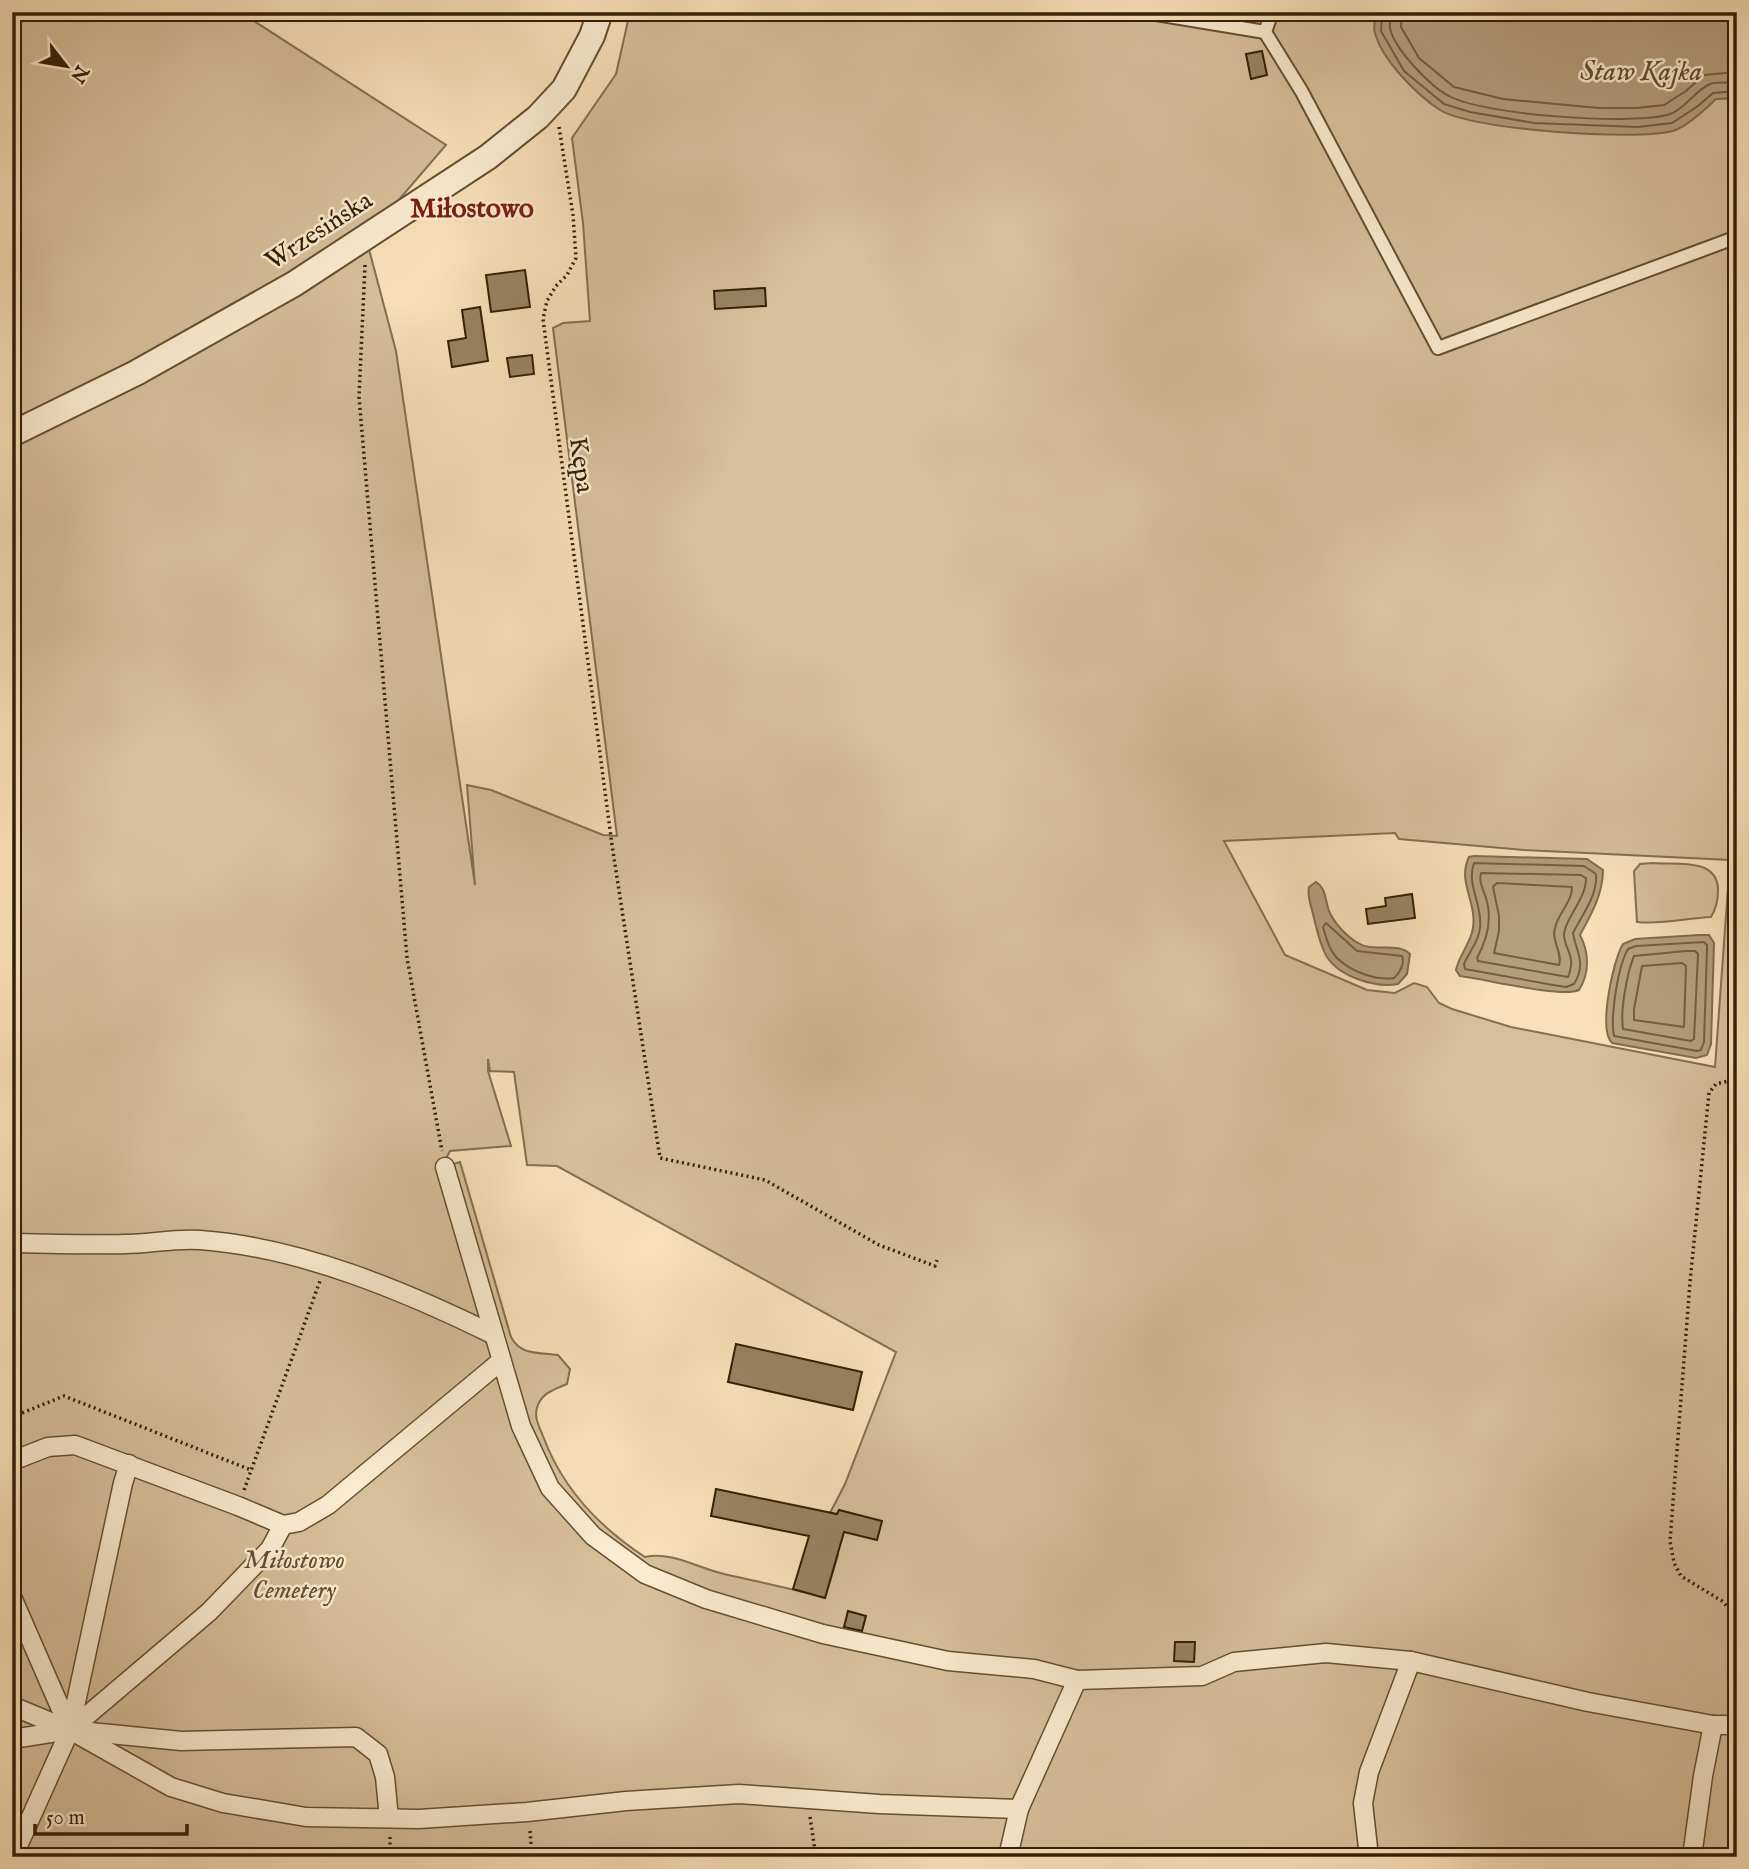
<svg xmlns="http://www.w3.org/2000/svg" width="1749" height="1869" font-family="'IM FELL English',serif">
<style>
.green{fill:#d7bf9a;stroke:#846f50;stroke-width:2;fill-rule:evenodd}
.water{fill:#b59e7c;stroke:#816b4d;stroke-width:2}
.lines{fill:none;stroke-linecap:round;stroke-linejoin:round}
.shore{stroke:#745e42;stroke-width:2}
.building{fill:#998363;stroke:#321f07;stroke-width:2}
.service-casing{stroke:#644f33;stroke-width:16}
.pedestrian-casing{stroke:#644f33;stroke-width:21}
.minor-casing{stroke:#644f33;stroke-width:28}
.path{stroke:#321f07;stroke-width:3.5;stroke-dasharray:2 3.5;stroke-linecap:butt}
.service{stroke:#fbebd1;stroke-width:12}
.pedestrian{stroke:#fbebd1;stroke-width:18}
.minor{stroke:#fbebd1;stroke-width:24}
.labels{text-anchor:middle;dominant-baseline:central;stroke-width:5;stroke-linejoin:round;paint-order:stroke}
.street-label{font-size:26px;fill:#321f07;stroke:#fbebd1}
.park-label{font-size:26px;font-style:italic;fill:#644f33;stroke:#fbebd1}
.water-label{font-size:28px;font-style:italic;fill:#604b30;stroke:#fbebd1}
.neighbourhood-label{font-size:28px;font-weight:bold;fill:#7a1f14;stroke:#fbebd1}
</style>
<rect width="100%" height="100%" fill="#f9e0b8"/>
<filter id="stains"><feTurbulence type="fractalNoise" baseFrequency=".00286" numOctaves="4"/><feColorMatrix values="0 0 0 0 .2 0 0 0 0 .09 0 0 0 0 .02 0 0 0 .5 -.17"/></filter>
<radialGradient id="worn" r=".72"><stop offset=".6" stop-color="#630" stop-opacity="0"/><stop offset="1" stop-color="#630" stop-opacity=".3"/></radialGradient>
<!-- green -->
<g class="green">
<path d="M 12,12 L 240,12 L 446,145 L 366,238 L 396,351 L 475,885 L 467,785 L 491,790 L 603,835 L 617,836 L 553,328 L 563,323 L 590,321 L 583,223 L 572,138 L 616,74 L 630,12 L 1737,12 L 1737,1857 L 12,1857 ZM 1395,833 L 1399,839 L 1524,850 L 1730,860 L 1715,1067 L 1511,1027 L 1452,1009 L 1439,1003 L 1427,987 L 1414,983 L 1395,993 L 1367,990 L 1285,955 L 1224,841 ZM 488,1059 L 490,1071 L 514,1072 L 527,1165 L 557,1166 L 896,1352 L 845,1484 L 830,1513 L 838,1555 L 825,1598 C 791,1588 758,1582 724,1574 C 698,1568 671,1551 645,1557 C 599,1527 562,1488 543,1436 C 539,1426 533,1416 538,1405 C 543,1392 556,1389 567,1384 L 570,1369 L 558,1355 C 539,1352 521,1356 511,1337 L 460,1162 L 441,1168 L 450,1151 L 511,1146 L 488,1071 Z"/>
<path d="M 1653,863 C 1675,865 1718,857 1718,890 C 1718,899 1716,909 1711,917 C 1686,918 1662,925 1637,922 L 1634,871 L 1640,864 Z"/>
</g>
<!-- water -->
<g class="water">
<path d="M 1376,12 L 1737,12 L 1737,98 L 1716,99 C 1704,110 1688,126 1673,131 C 1635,141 1472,130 1440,110 C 1417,95 1382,60 1375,33 C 1373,27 1375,19 1376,12 Z"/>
<path d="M 1474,856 L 1587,859 L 1603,870 C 1603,894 1591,915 1580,935 C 1589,952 1590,973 1579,990 C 1561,998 1485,979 1460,976 L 1456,970 C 1459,955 1471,943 1473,928 C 1477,902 1457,882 1469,857 Z"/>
<path d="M 1316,882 C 1326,888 1325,900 1329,911 C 1334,923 1347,937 1358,943 C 1373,953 1396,941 1410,954 L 1407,974 L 1398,984 C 1375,988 1340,977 1327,957 C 1319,944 1317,929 1313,914 C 1311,905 1307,897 1309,887 Z"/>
<path d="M 1699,935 L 1709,935 L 1714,943 L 1711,1044 L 1707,1055 L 1696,1058 L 1612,1043 C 1598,1030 1613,960 1623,944 L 1635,939 Z"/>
</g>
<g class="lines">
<!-- shore -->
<g class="shore">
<polyline points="1382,12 1381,31 1404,71 1444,104 1470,112 1534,123 1638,127 1672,123 1698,106 1713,93 1737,91"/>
<path d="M 1391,12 C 1391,17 1389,24 1390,28 C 1394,49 1431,87 1449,96 C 1483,115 1628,125 1667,115 C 1684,111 1695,90 1710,84 C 1718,81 1729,83 1737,83"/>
<polyline points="1402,12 1401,27 1419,58 1454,87 1503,99 1599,108 1637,108 1664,105 1686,91 1704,75 1737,72"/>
<path d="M 1474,863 L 1584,866 L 1596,874 C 1598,895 1582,915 1573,933 C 1576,952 1587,963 1574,984 L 1566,987 L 1553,985 L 1465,969 L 1464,964 C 1469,952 1479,941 1480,928 C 1483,905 1466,885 1474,863 Z"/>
<path d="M 1481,873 L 1581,875 L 1586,878 C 1586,900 1565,918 1564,934 C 1564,950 1577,955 1568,977 L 1478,961 L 1477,958 C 1488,938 1493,917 1485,895 C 1482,887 1479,882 1481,873 Z"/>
<path d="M 1497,883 L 1572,887 C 1572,903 1558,913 1555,928 C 1551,942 1563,952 1559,965 L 1494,953 L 1499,931 L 1499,916 L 1493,887 Z"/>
<path d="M 1326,923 L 1357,951 L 1402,956 C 1405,963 1400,973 1394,978 C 1376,981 1350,971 1337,958 C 1329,950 1326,937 1323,927 Z"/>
<path d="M 1704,942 L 1707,945 L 1707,950 L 1704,1042 L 1701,1050 L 1697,1051 L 1614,1036 C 1610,1017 1618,966 1628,949 L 1636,946 Z"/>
<path d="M 1686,951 L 1695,951 L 1698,954 L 1694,1039 L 1691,1041 L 1623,1029 C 1620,1011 1627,973 1634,956 Z"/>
<polygon points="1682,963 1686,966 1684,1027 1634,1020 1634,1009 1642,966"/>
</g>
</g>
<!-- building -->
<g class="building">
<polygon points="1262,51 1267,75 1251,79 1246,54"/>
<polygon points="525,270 530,307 491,312 486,275"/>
<polygon points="765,288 766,306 715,309 714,291"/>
<polygon points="480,307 488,361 452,367 448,341 466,338 462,310"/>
<polygon points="532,355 534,374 510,377 507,358"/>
<polygon points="1412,894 1415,918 1368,924 1366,909 1386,906 1385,898"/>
<polygon points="736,1344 862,1372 853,1410 728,1382"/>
<polygon points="716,1489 837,1514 839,1510 882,1521 877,1540 844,1532 825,1598 793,1589 809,1536 711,1516"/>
<polygon points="848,1611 866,1616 862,1631 844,1627"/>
<polygon points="1175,1642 1195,1642 1194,1662 1174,1661"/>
</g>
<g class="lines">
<!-- service casing -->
<g class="service-casing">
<g id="service">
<polyline points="1144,12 1265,32"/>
<polyline points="1272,12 1265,32 1302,92 1438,348 1737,237"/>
</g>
</g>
<!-- pedestrian casing -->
<g class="pedestrian-casing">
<g id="pedestrian">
<polyline points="445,1167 521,1426 550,1488 593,1536 645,1574 706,1599 823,1634 948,1661 1034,1669 1077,1680 1202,1676 1234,1662 1326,1653 1411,1661 1588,1702 1713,1725 1737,1725"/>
<path d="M 12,1243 C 50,1244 87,1245 125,1244 C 149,1244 175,1238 200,1240 C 299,1247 405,1291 494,1335"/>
<polyline points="12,1461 48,1447 75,1445 238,1506 283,1525"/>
<polyline points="12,1597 70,1730"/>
<polyline points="12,1706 70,1730 171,1787 223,1803 306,1817 419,1819 527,1812 626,1801 739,1794 879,1804 1019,1809 1077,1680"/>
<polyline points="70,1730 209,1612 270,1549 283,1525 299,1522 328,1505 501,1361"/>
<polyline points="12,1739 70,1730 181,1741 356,1737 378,1754 385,1777 389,1818"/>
<polyline points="13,1857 70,1730 123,1483 129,1464"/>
<polyline points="1008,1857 1019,1809"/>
<polyline points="1369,1857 1363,1803 1369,1772 1411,1661"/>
<polyline points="1692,1857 1703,1776 1713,1725"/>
</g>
</g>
<!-- minor casing -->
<g class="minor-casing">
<polyline id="minor" points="12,434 136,373 294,284 488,157 538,117 564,89 592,36 600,12"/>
</g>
<!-- path -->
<g class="path">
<polyline points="559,127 573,215 576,258 567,275 556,286 547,301 543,319 612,845 660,1158 765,1180 879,1245 935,1266 937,1260"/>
<polyline points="365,265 359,397 407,958 442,1151"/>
<polyline points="1737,1079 1716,1084 1709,1093 1690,1282 1670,1541 1674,1563 1681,1576 1722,1601 1737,1617"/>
<polyline points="12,1417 64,1396 251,1470"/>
<polyline points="244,1490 320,1281"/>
<polyline points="810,1817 816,1857"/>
<polyline points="530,1831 532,1857"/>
<polyline points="390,1837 390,1857"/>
<polyline points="751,1857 815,1850"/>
</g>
<!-- service -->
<use href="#service" class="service"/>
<!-- pedestrian -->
<use href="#pedestrian" class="pedestrian"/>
<!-- minor -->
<use href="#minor" class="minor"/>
</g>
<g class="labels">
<!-- street labels -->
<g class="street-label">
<text transform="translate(319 231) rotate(-33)">Wrzesińska</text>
<text transform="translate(581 465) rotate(82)">Kępa</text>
</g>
<!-- park labels -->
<g class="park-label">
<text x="294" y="1560">Miłostowo<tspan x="294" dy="30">Cemetery</tspan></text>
</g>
<!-- water labels -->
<g class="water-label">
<text x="1641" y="72">Staw Kajka</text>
</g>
<!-- neighbourhood labels -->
<g class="neighbourhood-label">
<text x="472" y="209">Miłostowo</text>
</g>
</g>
<!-- margin -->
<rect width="1749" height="1869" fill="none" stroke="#f9e0b8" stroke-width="42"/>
<rect x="14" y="14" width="1721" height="1841" fill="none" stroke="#321f07" stroke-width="3.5"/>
<rect x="21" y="21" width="1707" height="1827" fill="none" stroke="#321f07" stroke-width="2"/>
<!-- north arrow -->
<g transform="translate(66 66) rotate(121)" stroke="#fbebd1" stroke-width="5" paint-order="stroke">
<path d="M0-5L12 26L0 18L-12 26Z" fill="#321f07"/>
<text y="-10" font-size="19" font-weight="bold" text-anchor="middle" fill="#321f07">N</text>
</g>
<!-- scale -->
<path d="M35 1824v10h152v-10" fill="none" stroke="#321f07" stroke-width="3.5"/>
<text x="46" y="1824" font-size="21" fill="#321f07" stroke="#fbebd1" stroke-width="5" paint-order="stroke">50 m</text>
<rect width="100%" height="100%" filter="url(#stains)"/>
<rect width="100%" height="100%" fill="url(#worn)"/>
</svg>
